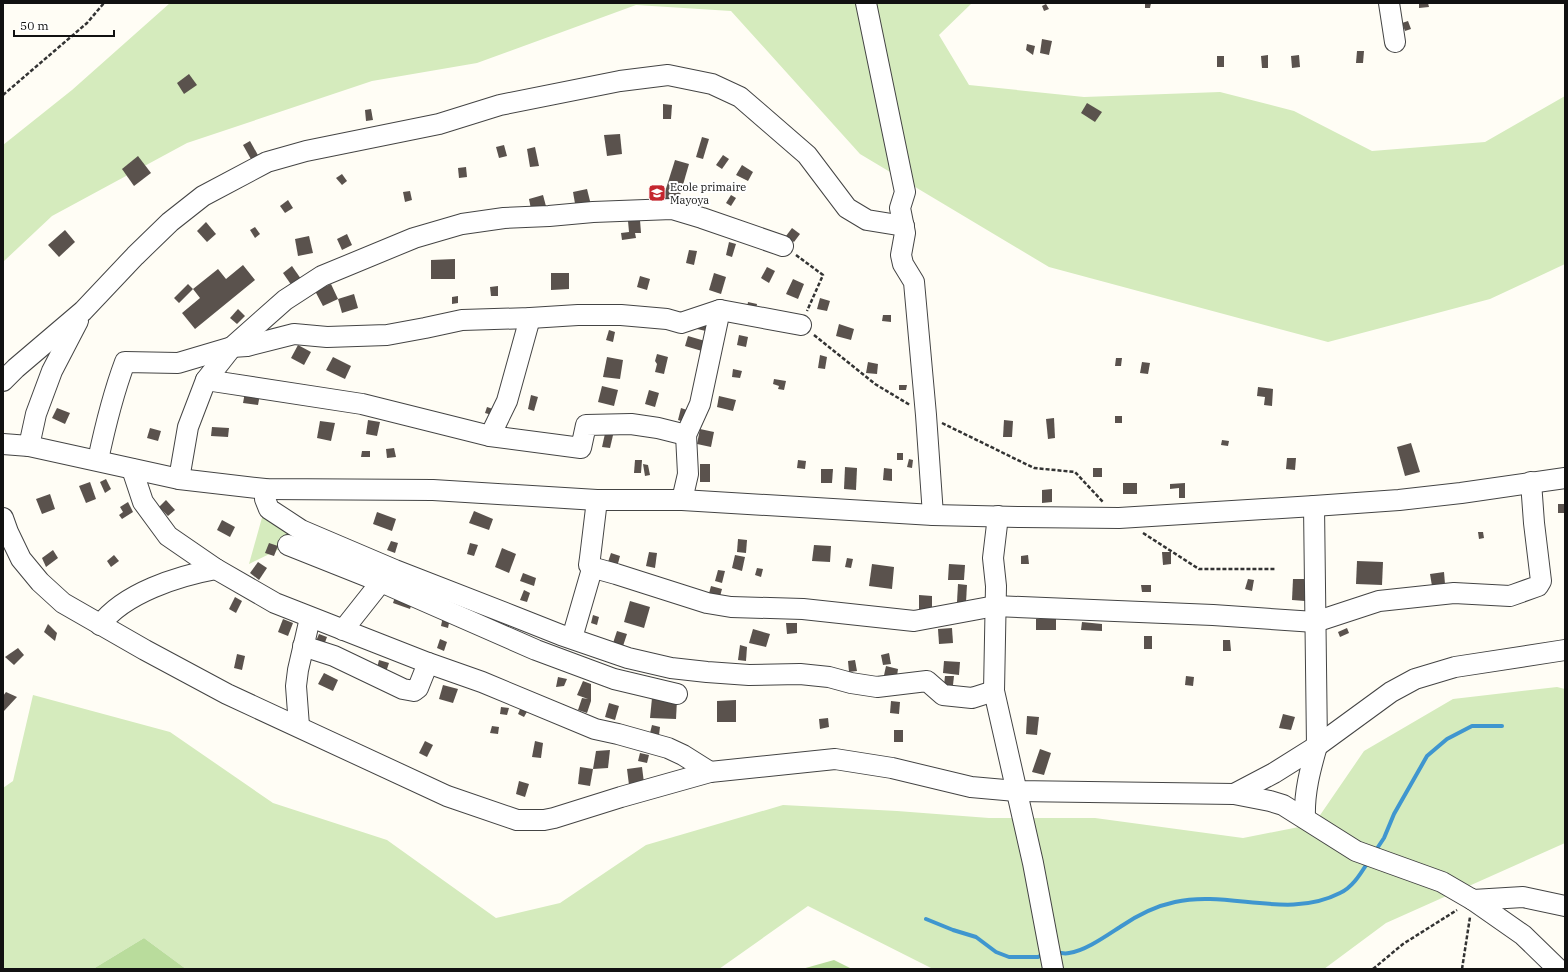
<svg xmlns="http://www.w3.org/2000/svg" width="1568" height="972" font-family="'IBM Plex Serif',serif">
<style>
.green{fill:#d5ebbd}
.forest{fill:#b9dc9c}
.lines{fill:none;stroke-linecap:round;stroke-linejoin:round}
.stream{stroke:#3f96cf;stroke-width:4}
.building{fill:#5a524d}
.minor-casing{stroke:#444;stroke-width:22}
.path{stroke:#333;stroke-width:2.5;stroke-dasharray:4 2;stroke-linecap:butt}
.minor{stroke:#fff;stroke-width:20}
.labels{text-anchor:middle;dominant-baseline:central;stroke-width:4;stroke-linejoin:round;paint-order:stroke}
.poi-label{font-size:11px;fill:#111;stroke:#fff;text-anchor:start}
</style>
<rect width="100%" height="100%" fill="#fffdf5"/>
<!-- green -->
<g class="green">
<polygon points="170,3 972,3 939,35 969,85 1084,97 1220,92 1294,111 1372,151 1485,142 1565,96 1565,264 1490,299 1328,342 1049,267 860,154 731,11 636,5 477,63 372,81 187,143 52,216 3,262 3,145 72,90"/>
<polygon points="263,514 300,517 288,545 249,564"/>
<polygon points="1557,687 1565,689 1565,843 1386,923 1324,969 933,969 808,906 719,969 186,969 144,938 93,969 3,969 3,788 13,781 33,695 170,732 273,803 387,840 496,918 560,903 646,845 783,805 897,811 989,818 1095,818 1243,838 1314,824 1364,751 1453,699"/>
</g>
<!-- forest -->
<g class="forest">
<polygon points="144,938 186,969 93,969"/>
<polygon points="834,960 852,969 802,969"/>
</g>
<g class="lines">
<!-- stream -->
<g class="stream">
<polyline points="1374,853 1384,838 1394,814 1427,756 1447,739 1472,726 1502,726"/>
<polyline points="926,919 953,930 976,937 996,952 1009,957 1038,957 1044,954"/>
<path d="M 1056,952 C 1060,953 1065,954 1069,953 C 1085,951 1106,936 1120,927 C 1136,916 1156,906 1175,902 C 1229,890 1288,920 1340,893 C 1353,887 1361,873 1368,862"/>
</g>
</g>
<!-- building -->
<g class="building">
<polygon points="1145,3 1151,3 1150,8 1145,8"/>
<polygon points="1419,3 1428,3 1429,7 1419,8"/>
<polygon points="1046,4 1049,9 1044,11 1042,6"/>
<polygon points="1408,21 1411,29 1405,31 1402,23"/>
<polygon points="1042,39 1052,41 1049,55 1040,53"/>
<polygon points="1027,44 1035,46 1033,55 1026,50"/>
<polygon points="1357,51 1364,51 1363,63 1356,63"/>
<polygon points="1268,55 1268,68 1262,68 1261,56"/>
<polygon points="1299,55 1300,67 1292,68 1291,56"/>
<rect x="1217" y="56" width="7" height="11"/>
<polygon points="189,74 197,85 184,94 177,83"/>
<polygon points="1087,103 1102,112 1095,122 1081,113"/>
<polygon points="663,104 672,105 671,119 663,119"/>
<polygon points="371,109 373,120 366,121 365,110"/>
<polygon points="620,134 622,154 607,156 604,135"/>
<polygon points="702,137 709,139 703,159 696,157"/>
<polygon points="250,141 259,157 252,161 243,145"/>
<polygon points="504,145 507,156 499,158 496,147"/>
<polygon points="535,147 539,166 530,167 527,149"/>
<polygon points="723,155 729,159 722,169 716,165"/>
<polygon points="138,156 151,173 134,186 122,169"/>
<polygon points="675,160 689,164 678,202 663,198"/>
<polygon points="742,165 753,172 748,181 736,175"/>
<polygon points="466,167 467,177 459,178 458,168"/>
<polygon points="342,174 347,181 342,185 336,178"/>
<polygon points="587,189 591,205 576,209 573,192"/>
<polygon points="410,191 412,200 405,202 403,192"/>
<polygon points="543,195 547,210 532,214 529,199"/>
<polygon points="731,195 736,198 731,206 726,203"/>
<polygon points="288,200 293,208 285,213 280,206"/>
<polygon points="640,220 641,233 635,233 636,238 622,240 621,233 629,232 628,221"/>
<polygon points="206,222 216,234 207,242 197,231"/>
<polygon points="255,227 260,234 255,238 250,230"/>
<polygon points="792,228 800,234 794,242 786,236"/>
<polygon points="65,230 75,242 59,257 48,245"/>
<polygon points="347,234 352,245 342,250 337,239"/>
<polygon points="309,236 313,253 298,256 295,239"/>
<polygon points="729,242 736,244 732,257 726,255"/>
<polygon points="689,250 697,251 694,265 686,263"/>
<polygon points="455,259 455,279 431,279 431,260"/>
<polygon points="243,265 255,280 195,329 182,313 200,298 193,289 179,303 174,298 188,284 193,289 218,269 226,279"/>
<polygon points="292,266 301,279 292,286 283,273"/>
<polygon points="767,267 775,271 769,283 761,278"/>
<polygon points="551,273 569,273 569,289 551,290"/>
<polygon points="714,273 726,277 721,294 709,290"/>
<polygon points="640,276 650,279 647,290 637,287"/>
<polygon points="793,279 804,284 798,299 786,294"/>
<polygon points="331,284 338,299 323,306 315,291"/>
<polygon points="498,286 498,296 491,296 490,287"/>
<polygon points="354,294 358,308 342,313 338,299"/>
<polygon points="458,296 458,303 452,304 452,297"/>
<polygon points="820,298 830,301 827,311 817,309"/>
<polygon points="748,302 757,304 755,314 746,312"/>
<polygon points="238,309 245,316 237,324 230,318"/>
<polygon points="883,315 891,315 891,322 882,321"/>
<polygon points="700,318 709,320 706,331 697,329"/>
<polygon points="839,324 854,329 851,340 836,336"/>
<polygon points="609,330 615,332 613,342 606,340"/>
<polygon points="739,335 748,337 746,347 737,345"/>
<polygon points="688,336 705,341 702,351 685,346"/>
<polygon points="298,345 311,352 304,365 291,358"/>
<polygon points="657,354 668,357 664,374 655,372 657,364 655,361"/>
<polygon points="820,355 827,357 825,369 818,368"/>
<polygon points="333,357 351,366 345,379 326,370"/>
<polygon points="607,357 623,360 620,379 603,377"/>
<polygon points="1116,358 1122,358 1121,366 1115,366"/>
<polygon points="868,362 878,364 877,374 866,373"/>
<polygon points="1142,362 1150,363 1148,374 1140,373"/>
<polygon points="733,369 742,371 740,378 732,377"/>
<polygon points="774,379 786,381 784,390 778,389 779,386 773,384"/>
<polygon points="899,385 907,385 906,390 899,390"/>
<polygon points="602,386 618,390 614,406 598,402"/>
<polygon points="1258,387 1273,389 1272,406 1264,405 1265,397 1257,396"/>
<polygon points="649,390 659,393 655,407 645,404"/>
<polygon points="245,392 260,394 258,405 243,403"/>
<polygon points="531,395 538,397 534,411 528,409"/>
<polygon points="719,396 736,400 733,411 717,407"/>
<polygon points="487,407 493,409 492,415 485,413"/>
<polygon points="57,408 70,413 65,424 52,418"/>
<polygon points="681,408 687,410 684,422 678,420"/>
<rect x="1115" y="416" width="7" height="7"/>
<polygon points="1054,418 1055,438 1048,439 1046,419"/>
<polygon points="368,420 380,422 377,436 366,434"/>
<polygon points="1004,420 1013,421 1012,437 1003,437"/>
<polygon points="320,421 335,423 331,441 317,438"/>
<polygon points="212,427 229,428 228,437 211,436"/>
<polygon points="150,428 161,431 158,441 147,438"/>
<polygon points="606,429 614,431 610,448 602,447"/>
<polygon points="700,429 714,432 711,447 697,444"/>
<polygon points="1222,440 1229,441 1228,446 1221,445"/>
<polygon points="1411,443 1420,472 1405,476 1397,447"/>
<polygon points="394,448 396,457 387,458 386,449"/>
<polygon points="362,451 370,451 370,457 361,457"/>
<rect x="897" y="453" width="6" height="7"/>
<polygon points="1287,458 1296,458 1295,470 1286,469"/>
<polygon points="909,459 913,460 912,468 907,467"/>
<polygon points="635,460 642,460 641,473 634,473"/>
<polygon points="798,460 806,461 805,469 797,468"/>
<polygon points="643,464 648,465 650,475 645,476"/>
<rect x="700" y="464" width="10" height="18"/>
<polygon points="845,467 857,468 856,490 844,489"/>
<polygon points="884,468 892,469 892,481 883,480"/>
<rect x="1093" y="468" width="9" height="9"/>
<polygon points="821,469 833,469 832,483 821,483"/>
<polygon points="106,479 111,489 105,493 100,482"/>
<polygon points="90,482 96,499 86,503 79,486"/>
<rect x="1123" y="483" width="14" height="11"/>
<polygon points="1185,483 1185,498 1179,498 1179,488 1170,489 1170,484"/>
<polygon points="1052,489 1052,502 1042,503 1042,490"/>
<polygon points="50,494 55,509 42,514 36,499"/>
<polygon points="166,500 175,510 168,516 159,507"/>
<polygon points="128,502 133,512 122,519 119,515 123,512 120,507"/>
<rect x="1558" y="504" width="7" height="9"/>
<polygon points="474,511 493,519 489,530 469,523"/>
<polygon points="377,512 396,519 392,531 373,524"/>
<polygon points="222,520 235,527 230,537 217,530"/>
<polygon points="1478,532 1483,532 1484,538 1479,539"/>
<polygon points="738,539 747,540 746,553 737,552"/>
<polygon points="391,541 398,543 395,553 387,550"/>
<polygon points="269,543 278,546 274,556 265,553"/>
<polygon points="470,543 478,545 474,556 467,554"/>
<polygon points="814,545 831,546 830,562 812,561"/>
<polygon points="502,548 516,554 509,573 495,567"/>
<polygon points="53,550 58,558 46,567 42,558"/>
<polygon points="649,552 657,553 655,568 646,566"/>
<polygon points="1162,552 1171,552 1171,564 1163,565"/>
<polygon points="611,553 620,556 616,571 606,568"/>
<polygon points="114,555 119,561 111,567 107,561"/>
<polygon points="735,555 745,557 742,571 732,568"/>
<polygon points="1028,555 1029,564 1021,564 1021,556"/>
<polygon points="847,558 853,559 851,568 845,567"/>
<polygon points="1357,561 1383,562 1382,585 1356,584"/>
<polygon points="258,562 267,568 259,580 250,573"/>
<polygon points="872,564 894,567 892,589 869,586"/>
<polygon points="949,564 965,565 964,580 948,580"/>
<polygon points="757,568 763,569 761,577 755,575"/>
<polygon points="718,570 725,571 722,583 715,581"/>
<polygon points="1444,572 1445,584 1432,586 1430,574"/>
<polygon points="523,573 536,578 534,586 520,581"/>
<polygon points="1248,579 1254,580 1252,591 1245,589"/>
<polygon points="1293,579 1306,579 1305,601 1292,600"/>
<polygon points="958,584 967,585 966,602 957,602"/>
<polygon points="1141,585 1151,585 1151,592 1142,592"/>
<polygon points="711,586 722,589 718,604 707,601"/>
<polygon points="524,590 530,593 527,602 520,600"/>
<polygon points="397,591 414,597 410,609 393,603"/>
<polygon points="919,595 932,596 932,612 919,611"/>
<polygon points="235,597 242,601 236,613 229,609"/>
<polygon points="630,601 650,607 644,628 624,622"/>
<polygon points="593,615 599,617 597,625 591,623"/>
<polygon points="443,616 450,618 448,628 441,626"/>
<polygon points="283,619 293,623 288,636 278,632"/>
<rect x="1036" y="619" width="20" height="11"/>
<polygon points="1082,622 1102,624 1102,631 1081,630"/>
<polygon points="786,623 797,623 797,633 787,634"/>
<polygon points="48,624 57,633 55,641 44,632"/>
<polygon points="952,628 953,643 939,644 938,629"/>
<polygon points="1347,628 1349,633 1340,637 1338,632"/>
<polygon points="753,629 770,634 766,647 749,643"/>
<polygon points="617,631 627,634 622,649 612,646"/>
<polygon points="319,634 327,637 324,645 316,641"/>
<rect x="1144" y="636" width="8" height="13"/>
<polygon points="440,639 447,642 444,651 437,648"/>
<polygon points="1223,640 1230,640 1231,651 1223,651"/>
<polygon points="740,645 747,647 746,661 738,660"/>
<polygon points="18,648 24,655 14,665 5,657"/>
<polygon points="889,653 891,664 883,665 881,655"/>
<polygon points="237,654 245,656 242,670 234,668"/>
<polygon points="379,660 389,663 385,675 376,672"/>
<polygon points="855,660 857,671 849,672 848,661"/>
<polygon points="944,661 960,662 959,675 943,673"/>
<polygon points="886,666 898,669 896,683 883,680"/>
<polygon points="324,673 338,680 333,691 318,684"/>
<polygon points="945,676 954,676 953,685 944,685"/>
<polygon points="1186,676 1194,677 1193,686 1185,685"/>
<polygon points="558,677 567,679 564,686 556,687"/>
<polygon points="583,681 591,684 591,701 587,713 578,710 582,698 588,699 577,695"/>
<polygon points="443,685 458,689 453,703 439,699"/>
<polygon points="6,692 17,697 3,712 3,696"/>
<polygon points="652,698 677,700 676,719 650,718"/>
<polygon points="736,700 736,722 717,722 717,701"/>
<polygon points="891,701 900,702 899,714 890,713"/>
<polygon points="609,703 619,706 615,720 605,717"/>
<polygon points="501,707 509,708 507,715 500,714"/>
<polygon points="521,707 528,710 524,717 518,714"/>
<polygon points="1283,714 1295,717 1291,730 1279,728"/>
<polygon points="1027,716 1039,717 1037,735 1026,734"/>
<polygon points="828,718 829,727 820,729 819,719"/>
<polygon points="652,725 660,727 659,735 650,733"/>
<polygon points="492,726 499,727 498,734 490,733"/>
<rect x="894" y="730" width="9" height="12"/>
<polygon points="425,741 433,745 427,757 419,753"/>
<polygon points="535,741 543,743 541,758 532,757"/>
<polygon points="1040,749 1051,753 1044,775 1032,772"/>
<polygon points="610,750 608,768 593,769 596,751"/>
<polygon points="640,753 649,755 647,763 638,761"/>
<polygon points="580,767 593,769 590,786 578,784"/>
<polygon points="642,767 644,783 629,785 627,769"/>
<polygon points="519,781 529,784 525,797 516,794"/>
</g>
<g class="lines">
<!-- minor casing -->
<g class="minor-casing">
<g id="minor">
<polyline points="866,3 905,192 900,208 905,233 901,255 903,264 914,282 926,415 933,515"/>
<polyline points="1389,3 1395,42"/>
<polyline points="206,380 362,404 490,436 581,448 586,425 631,424 658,428 686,435"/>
<polyline points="3,381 16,368 83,311 135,256 170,222 203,196 267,162 306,151 439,124 500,105 620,81 668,75 712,84 740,97 807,155 847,208 867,220 904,226"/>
<polyline points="490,436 507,401 530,318"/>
<polyline points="3,444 29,446 179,479 265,489 433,490 597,500 682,500 933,515 1021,517 1119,518 1314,506 1399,500 1461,493 1565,478"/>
<polyline points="29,446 36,414 52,371 78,321"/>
<path d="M 98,460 C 105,427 113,394 125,362 L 178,363 L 232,347 L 247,346 L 294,334 L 327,337 L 387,335 L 425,328 L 462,320 L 530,318 L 578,315 L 621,315 L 667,319 L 681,323 L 720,310 L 801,325"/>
<polyline points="132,469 143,502 168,536 216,569 275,603 428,663 482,682 595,729 618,734 668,748 683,755 710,772"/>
<polyline points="179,479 188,427 206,380 232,347 285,300 322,276 414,238 462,224 504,218 549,216 593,212 672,209 702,218 783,246"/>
<polyline points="265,489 265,499 269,509 301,530 395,570 513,616 561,635 628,658 671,668 707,672 749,675 800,674 829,677 851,683 877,687 927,681 943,695 972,698 994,691"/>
<polyline points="682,500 688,474 686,435 700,404 720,310"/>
<polyline points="998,516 993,558 996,586 994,691 1033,863 1053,969"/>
<polyline points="3,518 8,532 21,559 40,582 63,603 145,650 227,694 447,796 517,820 544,820 554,818 621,797 710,772 835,759 892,768 971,787 1016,791 1234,794 1274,773 1317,746 1391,692 1415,679 1455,667 1565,650"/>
<polyline points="288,545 381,582 536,650 614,679 677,694"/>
<polyline points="592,569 598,569 616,574 707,603 731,607 803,609 914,621 995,606 1213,615 1315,622 1379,601 1454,593 1510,596 1538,586 1541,581 1534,523 1531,482"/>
<path d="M 100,625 C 124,593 178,576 216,569"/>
<polyline points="343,630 381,582 391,574"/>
<polyline points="572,638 592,569 589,565 590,558 597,500"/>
<polyline points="303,646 334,656 403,689 414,691 418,688 428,663"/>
<polyline points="299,726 296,686 298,670 310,618"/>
<polyline points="1234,794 1270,801 1283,805 1356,851 1442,882 1473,900 1523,897 1565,906"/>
<path d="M 1305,818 C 1304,793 1310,770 1317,746 L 1314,506"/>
<polyline points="1473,900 1523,935 1558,969"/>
</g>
</g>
<!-- path -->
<g class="path">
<polyline points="3,95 87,23 104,3"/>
<polyline points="796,255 823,275 807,311"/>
<polyline points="814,335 875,384 910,405"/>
<polyline points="942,423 1034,468 1075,472 1103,502"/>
<polyline points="1143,533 1199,569 1276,569"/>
<polyline points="1373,969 1403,944 1457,910"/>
<polyline points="1462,969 1470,917"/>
</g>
<!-- minor -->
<use href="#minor" class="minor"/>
</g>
<!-- icons -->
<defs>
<g id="school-square" transform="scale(0.9)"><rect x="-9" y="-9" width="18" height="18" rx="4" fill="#c4262e" stroke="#fff"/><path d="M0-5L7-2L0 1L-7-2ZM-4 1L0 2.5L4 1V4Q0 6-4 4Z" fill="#fff"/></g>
</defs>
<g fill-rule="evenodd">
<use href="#school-square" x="657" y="193"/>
</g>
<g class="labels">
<!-- poi labels -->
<g class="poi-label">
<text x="670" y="187">Ecole primaire<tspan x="670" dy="13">Mayoya</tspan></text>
</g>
</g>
<!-- border -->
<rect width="1568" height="972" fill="none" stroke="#111111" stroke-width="8"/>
<!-- scale -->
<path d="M14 30v6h100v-6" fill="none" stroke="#111111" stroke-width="2"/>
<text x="20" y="30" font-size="12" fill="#111111" stroke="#ffffff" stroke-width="3" paint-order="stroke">50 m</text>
</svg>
